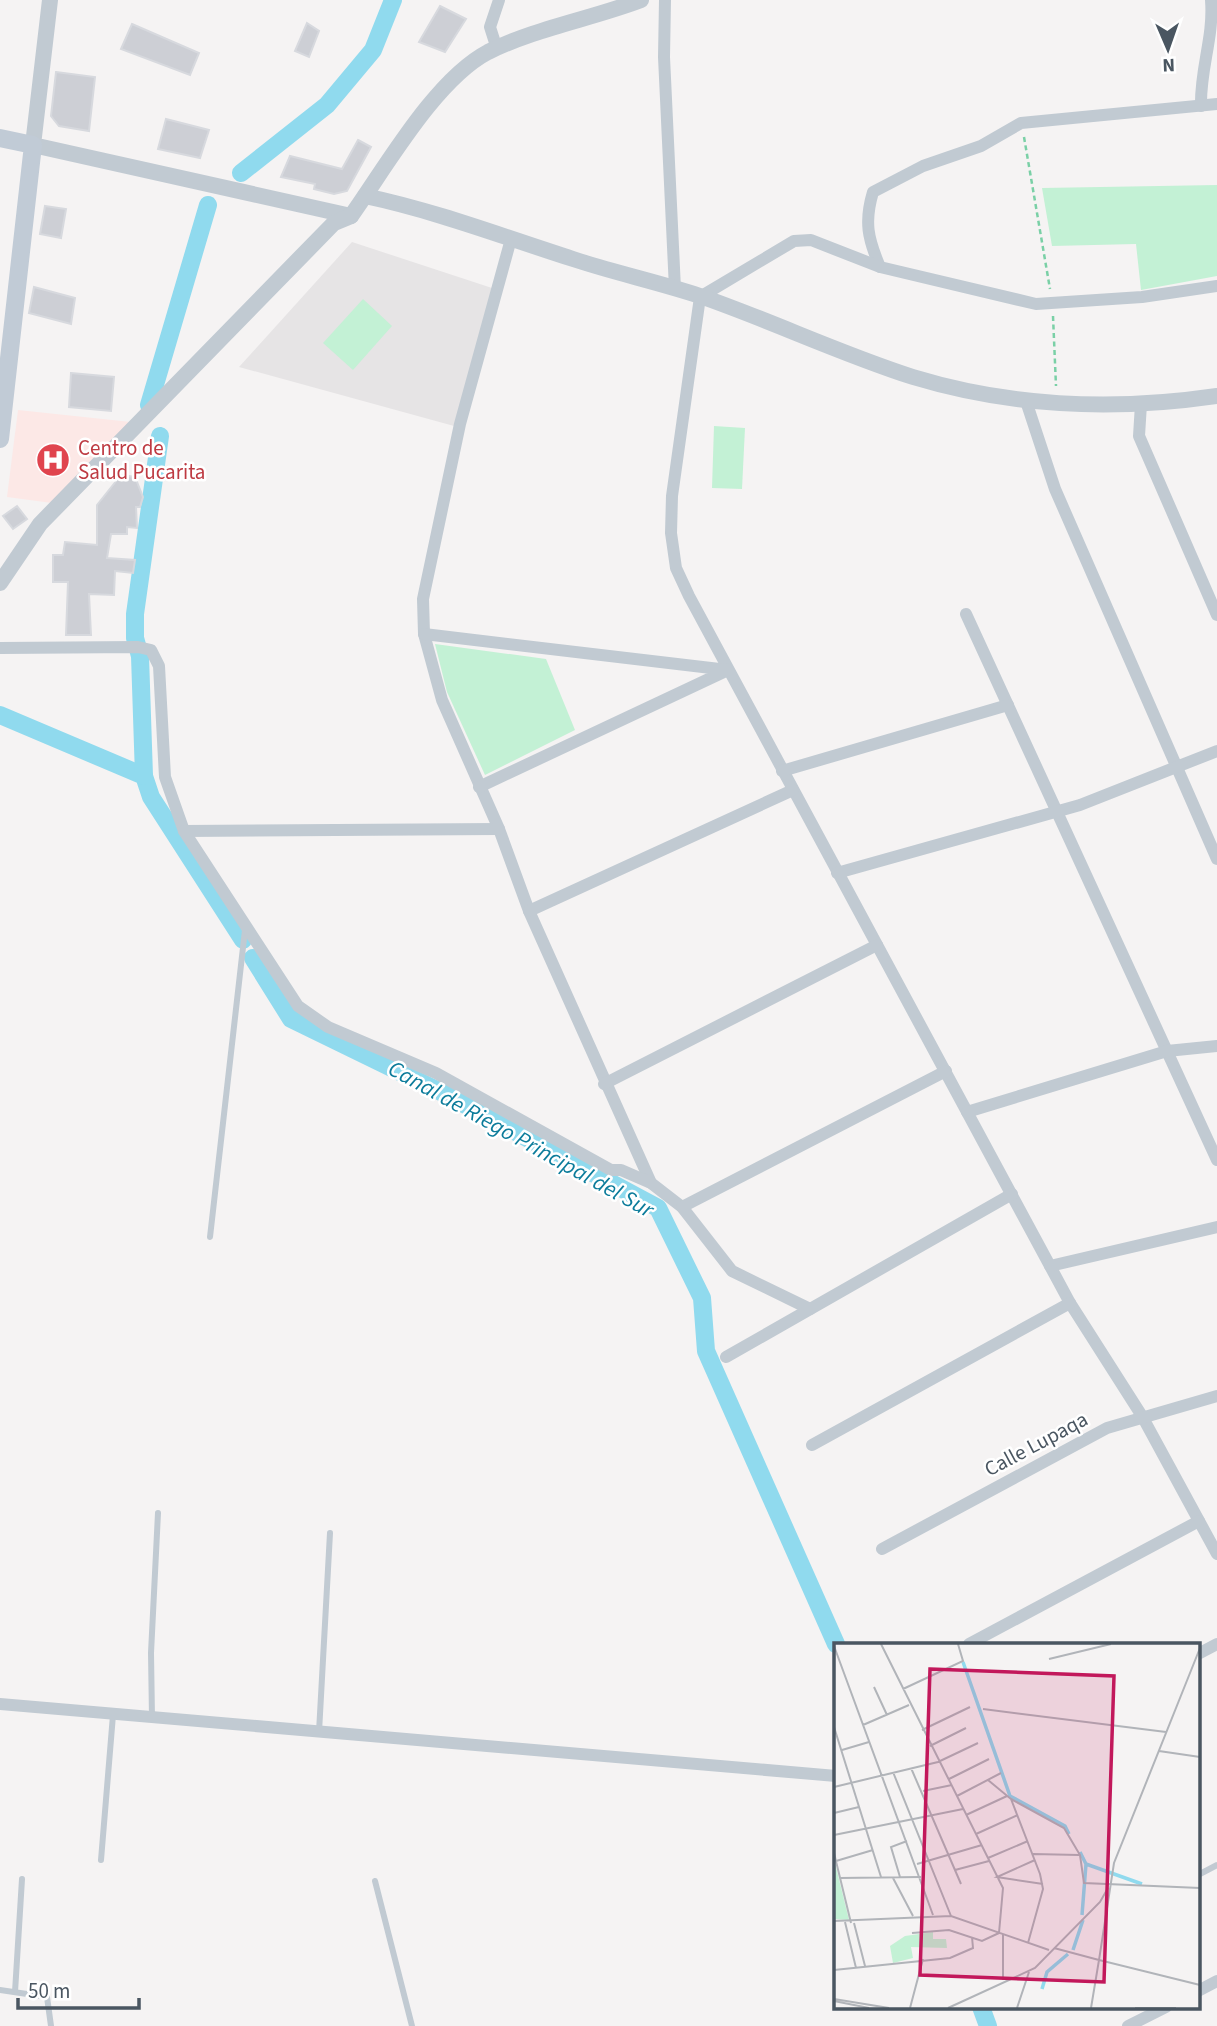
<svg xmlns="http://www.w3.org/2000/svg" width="1217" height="2026" font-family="'Source Sans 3',sans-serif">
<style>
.education{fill:#e6e4e5}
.medical{fill:#fce8e6}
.green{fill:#c3f1d5}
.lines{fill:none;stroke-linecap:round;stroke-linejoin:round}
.canal{stroke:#90daee;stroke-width:18}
.building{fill:#cdcfd5;stroke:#d7d9de;stroke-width:2}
.path{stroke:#7ad0a6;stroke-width:2.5;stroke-dasharray:5 3.5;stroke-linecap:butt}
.service{stroke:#c1cad2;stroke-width:6}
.minor{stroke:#c1cad2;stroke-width:12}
.tertiary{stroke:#c1cad2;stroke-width:16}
.secondary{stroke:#c1cbd6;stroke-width:18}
.labels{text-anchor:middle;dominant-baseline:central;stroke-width:5;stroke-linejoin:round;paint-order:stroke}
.health-label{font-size:21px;fill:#be3a42;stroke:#fff;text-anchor:start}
.street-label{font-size:21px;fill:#4a5661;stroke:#fff}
.water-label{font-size:23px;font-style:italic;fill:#0c7c9b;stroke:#fff}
.inset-river{fill:none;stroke:#90daee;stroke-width:3.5}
.inset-road{fill:none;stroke:#b1b4b9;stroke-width:2}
.view{fill:#c2185b;fill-opacity:0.15;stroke:#c2185b;stroke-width:3.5}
.inset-edge{fill:none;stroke:#4a5661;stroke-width:3.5}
</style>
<rect width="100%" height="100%" fill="#f5f3f3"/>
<!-- education -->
<polygon class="education" points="352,242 492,288 454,426 239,367"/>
<!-- medical -->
<polygon class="medical" points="18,410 131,422 52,503 7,497"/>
<!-- green -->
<g class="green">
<polygon points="1217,185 1217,276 1141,290 1136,244 1052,246 1042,188"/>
<polygon points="363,299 392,326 353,370 323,343"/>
<polygon points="714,426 745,428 742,489 712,488"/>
<polygon points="435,644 546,659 575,730 485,775 447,692"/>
</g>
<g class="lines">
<!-- canal -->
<g class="canal">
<polyline points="241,173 327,105 373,50 393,0"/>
<polyline points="149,405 208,205"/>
<polyline points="0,715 144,776 151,797 243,940"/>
<polyline points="144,776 140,656 135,638 135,614 160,436"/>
<polyline points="253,958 291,1019 447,1095 658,1208 702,1298 706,1351 836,1644"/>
<polyline points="981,2007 988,2026"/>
</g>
</g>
<!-- building -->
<g class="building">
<polygon points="440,6 466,19 445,52 419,42"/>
<polygon points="307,23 319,31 309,57 295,51"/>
<polygon points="132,24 199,53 190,75 121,49"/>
<polygon points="56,72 95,77 89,131 59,126 51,116"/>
<polygon points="166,119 209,130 200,158 158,149"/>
<polygon points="358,140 371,147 347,191 334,194 314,189 315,184 281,177 290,156 342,169"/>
<polygon points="45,206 66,209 61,238 40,234"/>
<polygon points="34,287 75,298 71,324 29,313"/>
<polygon points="71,373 114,377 111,411 69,407"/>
<polygon points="121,475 135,477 143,497 140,507 136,507 137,528 127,527 127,534 111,534 107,558 135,560 133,573 115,571 114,595 89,594 91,635 66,635 68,582 53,582 53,555 63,555 65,542 97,545 97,505"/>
<polygon points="17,506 27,519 13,529 3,516"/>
</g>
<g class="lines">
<!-- path -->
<g class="path">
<polyline points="1024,137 1050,289"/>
<polyline points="1053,316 1056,386"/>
</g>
<!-- service -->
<g class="service">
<polyline points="210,1237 245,930"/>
<polyline points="152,1718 151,1653 158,1513"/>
<polyline points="319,1732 330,1533"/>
<polyline points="101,1860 113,1715"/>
<polyline points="1198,1875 1217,1865"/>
<polyline points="375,1881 412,2026"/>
<polyline points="0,1990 47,1997 51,2026"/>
<polyline points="15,1992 22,1879"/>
</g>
<!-- minor -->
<g class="minor">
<polyline points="665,0 664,57 675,289"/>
<polyline points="497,49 490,27 499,0"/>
<path d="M 1201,106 C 1200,68 1214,38 1211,0"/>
<polyline points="511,239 460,424 423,599 424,634 442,700 499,829 529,911 651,1183"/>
<path d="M 880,267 C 868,239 864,222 873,192 L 923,166 L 981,146 L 1021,123 L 1217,104"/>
<polyline points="1217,286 1142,297 1036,304 880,267 811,240 794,241 700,297 672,496 671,533 676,568 689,596 1070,1303 1142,1416 1217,1554"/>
<polyline points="1026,401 1055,489 1217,859"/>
<polyline points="1141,404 1139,436 1217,615"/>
<polyline points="966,614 1217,1160"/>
<polyline points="424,634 728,670 479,787"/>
<polyline points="0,648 138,647 151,650 159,666 165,777 184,831 298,1006 328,1027 436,1073 611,1170 621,1170 651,1183 682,1207 732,1271 810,1309"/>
<polyline points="782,771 1008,705"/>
<polyline points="184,831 499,829"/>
<polyline points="837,873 1080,805 1217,751"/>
<polyline points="529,911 793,790"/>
<polyline points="604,1084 877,945"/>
<polyline points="967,1112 1167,1051 1217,1046"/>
<polyline points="682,1207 946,1071"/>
<polyline points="1050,1266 1217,1227"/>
<polyline points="726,1357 1012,1194"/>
<polyline points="812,1445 1070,1303"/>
<polyline points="882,1549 1107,1428 1217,1396"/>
<polyline points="969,1644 1199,1521"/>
<polyline points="1198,1654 1217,1644"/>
<polyline points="0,1704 836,1776"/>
<polyline points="1198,1991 1217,1981"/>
<polyline points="1128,2026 1166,2007"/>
</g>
<!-- tertiary -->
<g class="tertiary">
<polyline points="50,0 33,145 351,216"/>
<path d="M 365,196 C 436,211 504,237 573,259 C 615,273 658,282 700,296 C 772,321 841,354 913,377 C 1012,407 1115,411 1217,396"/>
<path d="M 0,583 L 40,524 L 334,223 L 351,216 C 386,167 435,80 488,52 C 536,28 591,19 641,0"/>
</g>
<!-- secondary -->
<polyline class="secondary" points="0,138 33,145 0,439"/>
</g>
<!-- icons -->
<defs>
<g id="hospital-disc" transform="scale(1.75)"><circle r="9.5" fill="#e0444e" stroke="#fff"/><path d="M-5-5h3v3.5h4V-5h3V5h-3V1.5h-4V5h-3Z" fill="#fff"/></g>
</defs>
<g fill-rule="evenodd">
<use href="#hospital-disc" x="53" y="460"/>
</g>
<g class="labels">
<!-- health labels -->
<g class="health-label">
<text x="78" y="448">Centro de<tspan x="78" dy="24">Salud Pucarita</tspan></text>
</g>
<!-- street labels -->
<g class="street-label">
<text transform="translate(1036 1444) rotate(-28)">Calle Lupaqa</text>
</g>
<!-- water labels -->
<g class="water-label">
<text transform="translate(521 1139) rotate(29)">Canal de Riego Principal del Sur</text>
</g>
</g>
<!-- overview -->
<g transform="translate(834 1643)">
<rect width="366" height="366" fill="#f5f3f3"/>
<path d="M 0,216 L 15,277 L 0,276 ZM 99,289 L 99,296 L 112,296 L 113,305 L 77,304 L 79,315 L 59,320 L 56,303 L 71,293 Z" fill="#c3f1d5"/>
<path class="inset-river" d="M 129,19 L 176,153 L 231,183 L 235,191M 246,209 L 252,221 L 308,241M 248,272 L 252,221M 239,307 L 249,277M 208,346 L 213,329 L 234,311"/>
<path class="inset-road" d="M 47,1 L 169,245 L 165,290M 0,3 L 99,272M 366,5 L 280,220 L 265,317 L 366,342M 215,16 L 277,1M 40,44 L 53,72M 69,46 L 129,18 L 124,1M 149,66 L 332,89M 29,82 L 75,62M 0,84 L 47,234M 88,87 L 136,64M 96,103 L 132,85M 8,107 L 35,99M 325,108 L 366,114M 77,125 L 127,241M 59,129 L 117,273M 115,136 L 155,116M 154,137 L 177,156 L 206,231 L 209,246 L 194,300M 0,144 L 104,119 L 144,100M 89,148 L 118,142M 123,153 L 167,130M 177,156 L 230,185 L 246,212 L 250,240 L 366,245M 0,170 L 25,164M 132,172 L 173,153M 142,191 L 184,172M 0,192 L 129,166M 0,210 L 17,280M 199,211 L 245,212M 154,215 L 194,198M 201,217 L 163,234 L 209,241M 2,218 L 39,207M 83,221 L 148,202M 121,227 L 155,218M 66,234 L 57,204 L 73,198M 6,235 L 87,234M 59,235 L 79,273M 0,278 L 117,273 L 215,307M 11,279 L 22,325M 20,280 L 31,323M 78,290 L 115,287 L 148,298 L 165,290M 169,291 L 169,337M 220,305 L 265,317 L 257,365M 0,327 L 116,315 L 139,305 L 138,294M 0,356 L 55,365M 0,358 L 35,365M 76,365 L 89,316M 114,365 L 201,325 L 266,259 L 274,245M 183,365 L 195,329M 301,365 L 342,365"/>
<path class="view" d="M 96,26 L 280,33 L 270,339 L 86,332 Z"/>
<rect width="366" height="366" class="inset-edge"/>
</g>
<!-- north arrow -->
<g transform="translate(1168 49) rotate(178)" stroke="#ffffff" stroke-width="5" paint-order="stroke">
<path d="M0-5L12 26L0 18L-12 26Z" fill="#4a5661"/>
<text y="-10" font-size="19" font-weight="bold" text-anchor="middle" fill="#4a5661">N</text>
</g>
<!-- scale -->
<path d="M18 1998v10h121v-10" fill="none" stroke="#4a5661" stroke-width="3.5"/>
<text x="28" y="1998" font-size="21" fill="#4a5661" stroke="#ffffff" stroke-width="5" paint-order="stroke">50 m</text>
</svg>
